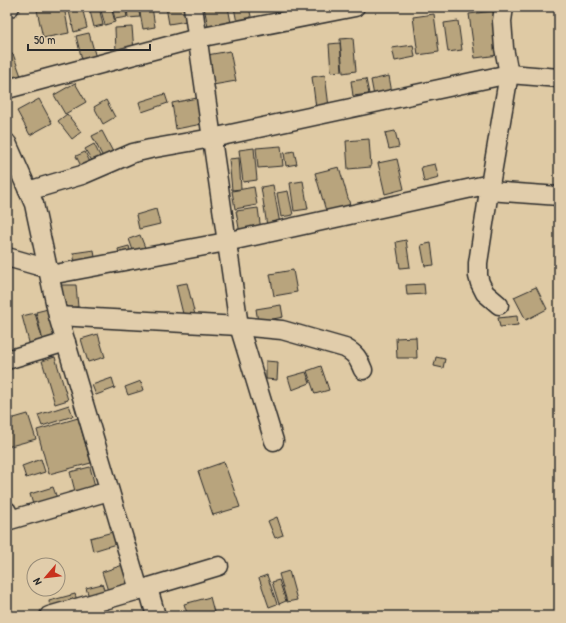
<svg xmlns="http://www.w3.org/2000/svg" width="566" height="623" font-family="'Patrick Hand',sans-serif">
<style>
.building{fill:#b8a47d;stroke:#2b2b2b}
.lines{fill:none;stroke-linecap:round;stroke-linejoin:round}
.minor-casing{stroke:#2b2b2b;stroke-width:21}
.minor{stroke:#e1cdab;stroke-width:18}
</style>
<rect width="100%" height="100%" fill="#dfcaa4"/>
<filter id="ink" filterUnits="userSpaceOnUse"><feTurbulence type="fractalNoise" baseFrequency=".025" numOctaves="2"/><feDisplacementMap in="SourceGraphic" scale="8" xChannelSelector="R" yChannelSelector="G"/><feConvolveMatrix kernelMatrix="1 2 1 2 8 2 1 2 1" color-interpolation-filters="sRGB"/></filter>
<g filter="url(#ink)">
<!-- building -->
<g class="building">
<polygon points="52,7 64,7 69,33 43,38 37,10"/>
<polygon points="68,7 82,7 87,28 74,32"/>
<polygon points="89,7 99,7 103,25 94,27"/>
<polygon points="100,7 111,7 115,22 105,25"/>
<polygon points="112,7 125,7 127,17 115,19"/>
<polygon points="127,7 138,7 140,17 128,18"/>
<polygon points="139,7 152,7 155,27 143,29"/>
<polygon points="166,7 184,7 187,21 169,24"/>
<polygon points="204,7 228,7 232,28 209,32"/>
<polygon points="234,7 249,7 252,21 237,23"/>
<polygon points="493,11 499,55 475,58 469,14"/>
<polygon points="434,14 439,52 418,55 413,17"/>
<polygon points="458,21 462,50 448,52 444,23"/>
<polygon points="132,27 134,51 116,52 115,28"/>
<polygon points="89,33 98,65 84,68 76,36"/>
<polygon points="353,38 356,71 343,73 340,39"/>
<polygon points="340,43 342,71 331,72 329,44"/>
<polygon points="413,45 415,57 395,61 392,48"/>
<polygon points="230,51 236,81 213,85 207,55"/>
<polygon points="13,54 21,76 8,80 7,56"/>
<polygon points="325,75 329,107 316,108 312,77"/>
<polygon points="389,76 392,93 374,96 371,80"/>
<polygon points="366,79 369,94 353,96 351,81"/>
<polygon points="75,83 86,102 65,114 54,95"/>
<polygon points="165,94 168,103 142,112 139,102"/>
<polygon points="197,98 202,124 176,129 172,103"/>
<polygon points="39,99 52,123 30,135 17,111"/>
<polygon points="106,100 115,117 103,124 94,107"/>
<polygon points="67,114 81,132 72,139 58,121"/>
<polygon points="102,131 113,152 103,157 92,136"/>
<polygon points="395,131 399,147 389,149 385,133"/>
<polygon points="369,139 371,167 348,169 346,141"/>
<polygon points="94,144 103,162 95,166 85,149"/>
<polygon points="281,146 283,166 258,168 256,148"/>
<polygon points="254,148 257,180 243,182 239,150"/>
<polygon points="294,151 297,164 286,166 284,153"/>
<polygon points="85,152 93,168 84,172 76,156"/>
<polygon points="239,158 241,189 232,190 229,159"/>
<polygon points="397,159 404,189 385,194 378,163"/>
<polygon points="435,164 439,178 424,182 421,167"/>
<polygon points="339,167 350,205 326,211 315,173"/>
<polygon points="303,181 308,209 294,211 290,183"/>
<polygon points="273,185 280,224 267,226 261,187"/>
<polygon points="254,187 257,205 235,209 232,191"/>
<polygon points="288,191 293,215 281,217 277,193"/>
<polygon points="258,208 261,231 240,234 236,211"/>
<polygon points="156,209 160,224 139,229 136,215"/>
<polygon points="140,235 148,255 136,259 129,239"/>
<polygon points="406,240 410,267 400,268 396,242"/>
<polygon points="431,243 434,265 425,266 421,245"/>
<polygon points="129,246 132,258 121,261 118,249"/>
<polygon points="94,250 96,265 76,267 73,253"/>
<polygon points="293,270 297,292 274,296 270,274"/>
<polygon points="187,283 195,315 184,318 176,285"/>
<polygon points="424,284 425,294 407,295 406,285"/>
<polygon points="60,285 76,285 78,307 61,308"/>
<polygon points="536,287 547,309 526,320 514,297"/>
<polygon points="281,305 283,317 258,322 256,309"/>
<polygon points="48,309 55,338 43,341 36,312"/>
<polygon points="35,313 43,342 30,346 22,316"/>
<polygon points="517,316 518,325 500,327 498,318"/>
<polygon points="98,334 105,357 88,362 81,339"/>
<polygon points="416,337 417,358 397,358 396,338"/>
<polygon points="55,357 68,400 55,404 42,361"/>
<polygon points="436,357 445,359 443,368 434,366"/>
<polygon points="266,361 278,362 277,380 266,379"/>
<polygon points="321,366 329,390 315,394 307,371"/>
<polygon points="306,372 310,383 292,390 288,377"/>
<polygon points="112,378 115,388 96,395 92,385"/>
<polygon points="141,381 144,390 128,395 125,387"/>
<polygon points="69,405 73,416 42,426 38,415"/>
<polygon points="28,414 36,439 7,447 7,420"/>
<polygon points="78,418 91,463 49,474 37,430"/>
<polygon points="41,459 45,472 26,478 22,466"/>
<polygon points="224,462 240,507 213,515 198,471"/>
<polygon points="90,467 96,490 76,495 70,472"/>
<polygon points="53,487 58,501 34,508 30,494"/>
<polygon points="277,517 283,535 275,538 268,521"/>
<polygon points="113,532 116,544 93,551 90,538"/>
<polygon points="123,565 130,586 109,594 102,572"/>
<polygon points="289,571 297,600 287,602 279,574"/>
<polygon points="267,575 277,604 269,607 259,578"/>
<polygon points="279,580 286,601 279,604 272,582"/>
<polygon points="102,584 105,592 89,597 86,588"/>
<polygon points="75,594 77,600 50,608 49,601"/>
<polygon points="210,597 215,616 188,616 184,604"/>
</g>
<g class="lines">
<!-- minor casing -->
<g class="minor-casing">
<g id="minor">
<polyline points="193,7 239,326 274,441"/>
<polyline points="7,8 10,7"/>
<polyline points="7,89 198,38 355,7"/>
<polyline points="7,143 34,204 58,316 139,590 49,616"/>
<polyline points="28,191 82,175 133,153 150,149 212,138 509,74 559,78"/>
<polyline points="489,191 559,196"/>
<polyline points="7,257 49,269"/>
<polyline points="50,275 226,242 481,186 490,185"/>
<polyline points="499,305 485,293 480,283 478,276 478,263 489,191 509,74 504,48 502,21 504,7"/>
<path d="M 58,316 L 239,326 L 282,330 L 345,348 C 356,354 358,358 363,370"/>
<polyline points="7,360 66,342"/>
<polyline points="7,511 10,520 109,491"/>
<polyline points="148,588 156,616"/>
<polyline points="139,590 219,566"/>
</g>
</g>
<!-- minor -->
<use href="#minor" class="minor"/>
</g>
</g>
<!-- margin -->
<rect width="566" height="623" fill="none" stroke="#e1cdab" stroke-width="24"/>
<rect x="12" y="12" width="542" height="599" fill="none" stroke="#2b2b2b" stroke-width="1.5" filter="url(#ink)"/>
<!-- north arrow -->
<g transform="translate(46 577) rotate(242)"><circle r="19" fill="#e1cdab" stroke="#988c78"/>
<path d="M0-3L7 15L0 10L-7 15Z" fill="#c8321e"/>
<text y="-6" font-size="11" font-weight="bold" text-anchor="middle" fill="#2b2b2b">N</text>
</g>
<!-- scale -->
<path d="M28 44v6h122v-6" fill="none" stroke="#2b2b2b" stroke-width="2"/>
<text x="34" y="44" font-size="12" fill="#2b2b2b" stroke="#e1cdab" stroke-width="3" paint-order="stroke">50 m</text>
</svg>
